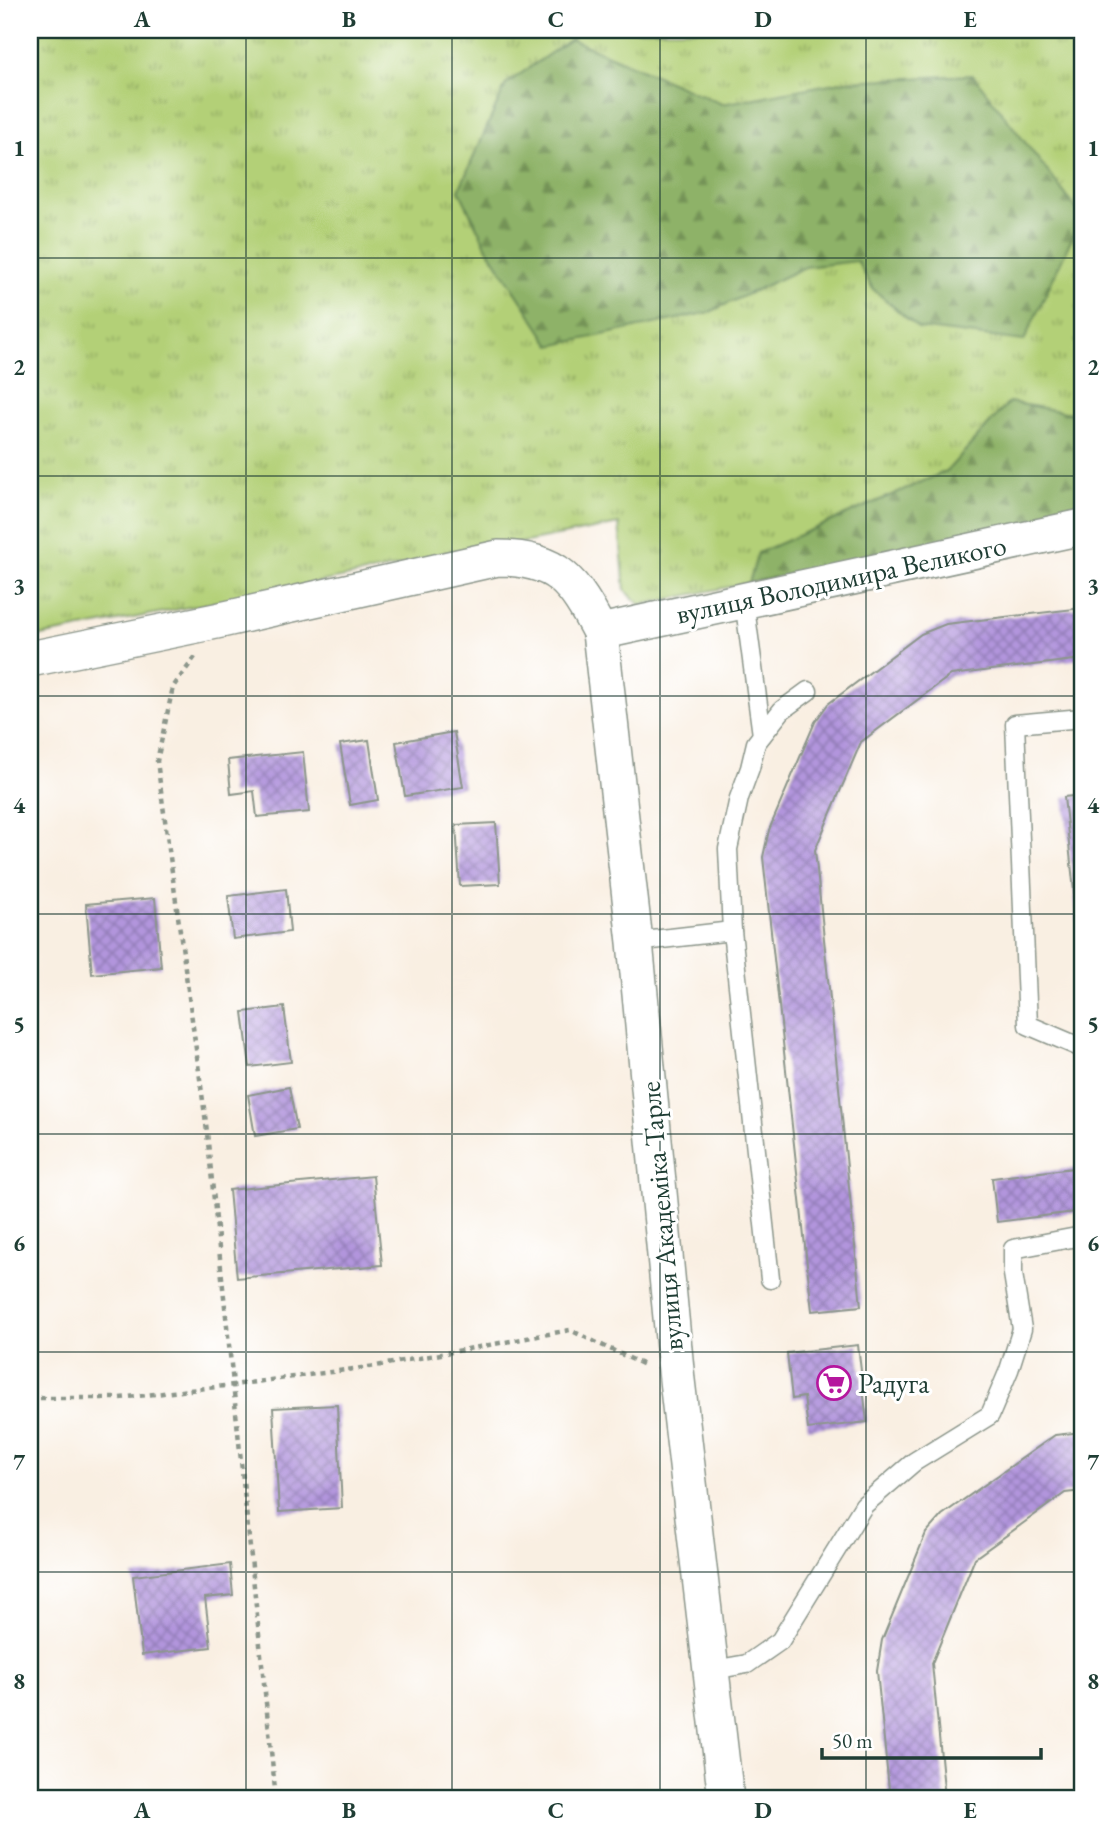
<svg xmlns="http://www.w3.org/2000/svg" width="1112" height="1829" font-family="'EB Garamond',serif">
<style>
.grass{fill:url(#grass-tufts);stroke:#698656;stroke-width:2}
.forest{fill:url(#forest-firs);stroke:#56784e;stroke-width:2}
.building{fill:url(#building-cross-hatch)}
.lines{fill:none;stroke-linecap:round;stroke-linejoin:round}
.service-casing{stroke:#8c968b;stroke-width:21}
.minor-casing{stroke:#8c968b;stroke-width:38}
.path{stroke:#8c968b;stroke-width:4.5;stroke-dasharray:5 5;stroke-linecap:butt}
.service{stroke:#fff;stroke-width:18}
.minor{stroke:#fff;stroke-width:35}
.grid{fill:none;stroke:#1f3d34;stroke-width:2;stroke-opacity:0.55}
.labels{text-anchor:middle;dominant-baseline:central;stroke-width:6;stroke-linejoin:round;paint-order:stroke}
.street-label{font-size:28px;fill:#1f3d34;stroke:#fff}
.poi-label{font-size:28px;fill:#1f3d34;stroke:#fff;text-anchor:start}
.neatline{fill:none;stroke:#1f3d34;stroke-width:2.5}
.grid-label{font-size:23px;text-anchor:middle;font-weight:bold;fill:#1f3d34}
</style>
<defs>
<pattern id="grass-tufts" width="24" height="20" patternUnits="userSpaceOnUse" patternTransform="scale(1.75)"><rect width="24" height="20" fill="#b3d077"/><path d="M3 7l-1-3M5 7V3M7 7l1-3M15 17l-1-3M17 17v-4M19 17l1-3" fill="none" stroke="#91aa62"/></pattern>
<pattern id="forest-firs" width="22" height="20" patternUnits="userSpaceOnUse" patternTransform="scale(1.75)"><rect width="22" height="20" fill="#8eb268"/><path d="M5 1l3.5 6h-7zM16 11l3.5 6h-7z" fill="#739256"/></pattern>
<pattern id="building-cross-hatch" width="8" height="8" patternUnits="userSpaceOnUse" patternTransform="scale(1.75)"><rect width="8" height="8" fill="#b295dd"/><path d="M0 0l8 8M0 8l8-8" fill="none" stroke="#907bb4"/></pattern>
</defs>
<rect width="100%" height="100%" fill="#fff"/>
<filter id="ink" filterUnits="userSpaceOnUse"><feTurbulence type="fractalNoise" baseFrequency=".0143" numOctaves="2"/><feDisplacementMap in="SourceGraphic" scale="14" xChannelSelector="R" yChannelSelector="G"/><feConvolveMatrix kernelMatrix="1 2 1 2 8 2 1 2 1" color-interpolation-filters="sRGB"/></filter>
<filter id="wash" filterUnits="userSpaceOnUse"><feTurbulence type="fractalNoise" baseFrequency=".00686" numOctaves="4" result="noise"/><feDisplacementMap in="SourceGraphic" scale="28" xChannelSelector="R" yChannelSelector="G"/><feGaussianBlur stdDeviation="1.57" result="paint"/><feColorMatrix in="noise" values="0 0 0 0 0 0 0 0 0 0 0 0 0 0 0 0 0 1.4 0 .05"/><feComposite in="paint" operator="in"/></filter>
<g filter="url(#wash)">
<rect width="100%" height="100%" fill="#f9efe2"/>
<!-- grass -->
<polygon class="grass" points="30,30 1082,30 1082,415 1009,402 947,471 758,553 749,583 640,605 625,590 619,524 30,638"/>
<!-- forest -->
<g class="forest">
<polygon points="571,39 722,104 846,81 973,75 1082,216 1024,341 918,328 873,289 857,261 805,267 710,312 551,346 487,248 459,190 506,84"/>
<polygon points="1009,402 1082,415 1082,512 749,583 758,553 947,471"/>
</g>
<g id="blocks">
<!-- building -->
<g class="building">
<polygon points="1082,608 1082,659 951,675 861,742 815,850 861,1306 812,1311 763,857 769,830 815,722 828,704 921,634 946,624"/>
<polygon points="454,732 463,787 405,796 396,742"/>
<polygon points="369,740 378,800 350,805 340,744"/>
<polygon points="303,752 309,812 257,817 254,791 231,794 228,760"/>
<polygon points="1082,795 1082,948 1080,948 1064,797"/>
<polygon points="496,823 500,884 460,886 456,825"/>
<polygon points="286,889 290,932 233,939 228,896"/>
<polygon points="155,898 161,967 92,974 86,904"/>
<polygon points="284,1007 291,1062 250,1067 243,1012"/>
<polygon points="289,1087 297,1129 255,1136 248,1095"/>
<polygon points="1082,1167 1082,1211 997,1222 992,1178"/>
<polygon points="373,1176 382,1265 237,1278 229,1190"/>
<polygon points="858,1345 867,1422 808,1429 804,1397 792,1399 787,1353"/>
<polygon points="337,1405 342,1508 279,1512 273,1408"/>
<polygon points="1082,1432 1082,1491 1065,1493 975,1558 932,1663 945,1799 890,1799 877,1671 882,1640 926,1533 942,1515 1055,1435"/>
<polygon points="230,1564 233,1595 205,1598 211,1647 142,1655 133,1576"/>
</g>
</g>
</g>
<g filter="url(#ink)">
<use href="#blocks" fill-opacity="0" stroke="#8c968b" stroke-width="2"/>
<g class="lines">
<!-- service casing -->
<g class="service-casing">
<g id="service">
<polyline points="744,600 762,735"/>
<polyline points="1082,718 1015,724 1028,1025 1082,1048"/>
<polyline points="635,942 732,931"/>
<polyline points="770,1279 732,931 728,849 739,798 750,768 756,743 782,710 808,691"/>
<polyline points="713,1670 747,1664 780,1641 864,1505 914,1462 990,1415 1009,1370 1022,1329 1013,1274 1013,1249 1082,1236"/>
</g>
</g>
<!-- minor casing -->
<g class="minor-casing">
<g id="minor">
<polyline points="600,632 1082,527"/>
<path d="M 30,659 L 221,620 L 498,558 C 558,558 574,582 600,632 L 635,942 L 677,1380 L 726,1799"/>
</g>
</g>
<!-- path -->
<g class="path">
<polyline points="195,657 173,687 157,761 206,1123 276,1799"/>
<polyline points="30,1398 120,1398 233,1385 376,1366 570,1330 646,1366"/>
</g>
<!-- service -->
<use href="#service" class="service"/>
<!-- minor -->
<use href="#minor" class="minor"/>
</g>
</g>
<!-- grid -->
<path class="grid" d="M 246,30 L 246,1799M 452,30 L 452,1799M 660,30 L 660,1799M 866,30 L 866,1799M 30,258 L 1082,258M 30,476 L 1082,476M 30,696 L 1082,696M 30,914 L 1082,914M 30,1134 L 1082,1134M 30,1352 L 1082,1352M 30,1572 L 1082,1572"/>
<!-- icons -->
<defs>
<g id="supermarket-ring" transform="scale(1.75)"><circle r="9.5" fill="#fff" stroke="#b5179e" stroke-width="1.5"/><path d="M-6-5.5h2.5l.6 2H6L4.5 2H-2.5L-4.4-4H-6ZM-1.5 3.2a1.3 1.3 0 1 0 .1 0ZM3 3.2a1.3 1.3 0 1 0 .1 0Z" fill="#b5179e"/></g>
</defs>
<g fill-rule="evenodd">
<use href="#supermarket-ring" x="834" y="1383"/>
</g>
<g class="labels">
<!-- street labels -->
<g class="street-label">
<text transform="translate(841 579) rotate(-12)">вулиця Володимира Великого</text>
<text transform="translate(661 1216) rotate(-95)">вулиця Академіка Тарле</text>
</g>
<!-- poi labels -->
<g class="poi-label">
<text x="858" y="1383">Радуга</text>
</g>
</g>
<!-- margin -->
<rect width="1112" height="1829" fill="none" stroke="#fff" stroke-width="77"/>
<!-- scale -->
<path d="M822 1748v10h219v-10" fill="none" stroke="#1f3d34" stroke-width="3.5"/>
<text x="832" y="1748" font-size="21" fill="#1f3d34" stroke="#ffffff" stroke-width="5" paint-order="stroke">50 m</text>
<rect x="38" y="38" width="1036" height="1752" class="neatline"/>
<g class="grid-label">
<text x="142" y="27">A</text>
<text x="349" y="27">B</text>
<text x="556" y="27">C</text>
<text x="763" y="27">D</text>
<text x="970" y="27">E</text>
<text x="19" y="156">1</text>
<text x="1093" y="156">1</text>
<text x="19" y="375">2</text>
<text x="1093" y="375">2</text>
<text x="19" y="594">3</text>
<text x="1093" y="594">3</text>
<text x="19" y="813">4</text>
<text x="1093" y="813">4</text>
<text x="19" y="1032">5</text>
<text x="1093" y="1032">5</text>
<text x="19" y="1251">6</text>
<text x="1093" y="1251">6</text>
<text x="19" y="1470">7</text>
<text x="1093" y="1470">7</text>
<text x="19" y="1689">8</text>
<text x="1093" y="1689">8</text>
<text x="142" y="1818">A</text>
<text x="349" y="1818">B</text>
<text x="556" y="1818">C</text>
<text x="763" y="1818">D</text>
<text x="970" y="1818">E</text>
</g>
</svg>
